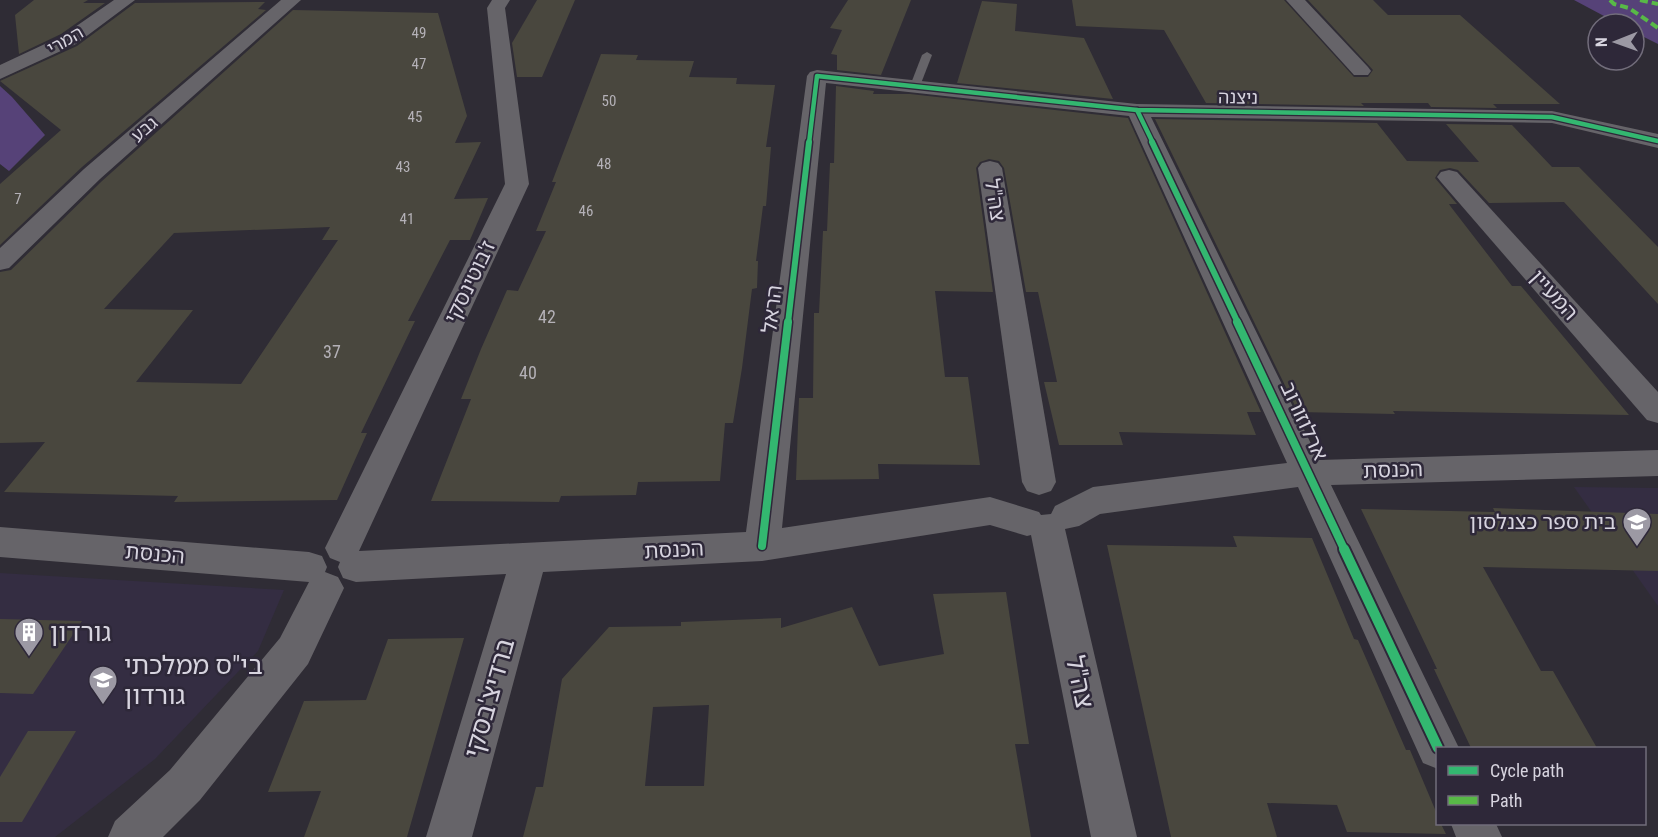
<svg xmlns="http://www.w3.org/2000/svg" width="1658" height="837" font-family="'Roboto Condensed','Noto Sans Hebrew',sans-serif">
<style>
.built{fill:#342d42}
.green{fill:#564278}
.building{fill:#49473e;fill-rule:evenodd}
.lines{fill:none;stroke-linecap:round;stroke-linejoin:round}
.lane{fill:#666469;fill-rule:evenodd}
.street{fill:#666469;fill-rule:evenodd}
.quiet{stroke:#58b947;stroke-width:4;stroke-dasharray:8 4;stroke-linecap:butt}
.cycleway-far3-casing{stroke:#2e2839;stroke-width:7}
.cycleway-far2-casing{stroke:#2e2839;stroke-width:9}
.cycleway-far1-casing{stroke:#2e2839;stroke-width:11}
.cycleway-casing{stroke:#2e2839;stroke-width:14}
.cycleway-far3{stroke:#33b770;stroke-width:4.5}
.cycleway-far2{stroke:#33b770;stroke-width:6}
.cycleway-far1{stroke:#33b770;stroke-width:8}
.cycleway{stroke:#33b770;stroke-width:10}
.labels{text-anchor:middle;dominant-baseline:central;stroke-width:5;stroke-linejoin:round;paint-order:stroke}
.far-number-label{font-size:15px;fill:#b4b1b7}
.far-street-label{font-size:18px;fill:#d7d4df;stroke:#2e2839}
.number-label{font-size:18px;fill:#b4b1b7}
.street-label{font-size:21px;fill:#d7d4df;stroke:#2e2839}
.poi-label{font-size:21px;fill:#d7d4df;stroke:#2e2839;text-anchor:end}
.near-poi-label{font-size:26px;fill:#d7d4df;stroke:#2e2839;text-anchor:start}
.near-street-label{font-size:26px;fill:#d7d4df;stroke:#2e2839}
</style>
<rect width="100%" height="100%" fill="#2f2c35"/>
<!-- built -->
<g class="built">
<polygon points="1574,487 1658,488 1658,606"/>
<polygon points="0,573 284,590 258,651 155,759 55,837 0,837"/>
</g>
<!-- green -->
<g class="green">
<polygon points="1574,0 1658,0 1658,44 1634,32 1634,24 1619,24"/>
<polygon points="0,86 12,97 45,135 9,171 0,164"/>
</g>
<!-- building -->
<g class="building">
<polygon points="34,0 88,0 83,3 105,3 61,34 19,54 15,15"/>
<polygon points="537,0 575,0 542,77 517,77 512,43"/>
<polygon points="848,0 911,0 881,75 837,70 837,55 831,54 842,30 830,28"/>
<polygon points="1072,0 1284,0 1354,77 1368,77 1373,70 1308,0 1373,0 1388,15 1460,15 1560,104 1493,104 1497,108 1431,107 1428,103 1361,103 1364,106 1206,103 1164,30 1076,26"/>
<polygon points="982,1 1017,4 1015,31 1084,38 1113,99 957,83"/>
<polygon points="265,2 258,9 266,10 82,167 0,245 0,184 61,130 0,81 77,46 135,3"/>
<path d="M 293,10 L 438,13 L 467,116 L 455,143 L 481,142 L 454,199 L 488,198 L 470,240 L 450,240 L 408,321 L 415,321 L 361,433 L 367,433 L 337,500 L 174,502 L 178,496 L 4,492 L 45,442 L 0,443 L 0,272 L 11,270 L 102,181 ZM 330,227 L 322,240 L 338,240 L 241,384 L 136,382 L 193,310 L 104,309 L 174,233 Z"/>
<polygon points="601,54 638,55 636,60 694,61 689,77 737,78 736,84 775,85 766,147 771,147 766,206 763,206 756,261 758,261 757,288 752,289 742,368 733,423 725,423 720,481 638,482 636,495 561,496 559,502 431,501 471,399 461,399 481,349 507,290 518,291 546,231 536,231 556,182 552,182"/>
<polygon points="836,86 874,91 873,94 910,94 1128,118 1261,412 1247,412 1256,435 1119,432 1123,445 1059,445 1044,382 1057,382 1038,292 1026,292 1004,168 999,161 989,159 980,162 976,168 993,292 935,291 945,377 968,377 980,465 878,464 879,479 796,480 799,398 813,398 814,313 819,313 823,231 827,231 830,163 834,163"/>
<polygon points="1155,119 1377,123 1407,161 1479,162 1446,124 1512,125 1552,167 1579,167 1658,247 1658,304 1564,202 1489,203 1458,170 1450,168 1440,170 1435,178 1457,204 1449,204 1451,207 1512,286 1521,286 1629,415 1393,411 1395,414 1298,412"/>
<polygon points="1493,508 1658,514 1658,571 1483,567 1541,671 1553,671 1597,748 1471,748 1434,669 1437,669 1361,509 1495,512"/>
<polygon points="1233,536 1312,538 1354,639 1358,640 1406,750 1410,750 1437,814 1437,824 1441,824 1446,834 1347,832 1337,805 1267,803 1277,837 1171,837 1107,545 1237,547"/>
<path d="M 1006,592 L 1029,744 L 1015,744 L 1031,837 L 523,837 L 536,787 L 543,787 L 562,679 L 609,627 L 681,626 L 681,622 L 781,618 L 781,628 L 852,607 L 879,666 L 944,654 L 933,594 ZM 709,705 L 704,786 L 645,786 L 653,707 Z"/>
<polygon points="0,619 82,621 33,694 0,693"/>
<polygon points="464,638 407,837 304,837 321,791 268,792 304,701 366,700 388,639"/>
<polygon points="28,731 76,731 22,822 0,822 0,777"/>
</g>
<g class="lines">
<!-- lane -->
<polygon class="lane" points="927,52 932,55 920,86 919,88 911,88 910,86 922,55"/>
<!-- street -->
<g class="street">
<polygon points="114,0 135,0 76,44 0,79 0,65 62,36"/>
<polygon points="281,0 301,0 100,179 9,268 0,270 0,248 84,169"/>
<path d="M 492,0 L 510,0 L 505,8 L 529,184 L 359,551 L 746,532 L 807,76 L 810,72 L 817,70 L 1137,104 L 1552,111 L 1658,134 L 1658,148 L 1552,123 L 1151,117 L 1319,460 L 1658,450 L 1658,476 L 1331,485 L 1459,748 L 1438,748 L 1438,769 L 1423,763 L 1298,487 L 1100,514 L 1079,526 L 1065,529 L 1137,837 L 1091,837 L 1031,535 L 1027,536 L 990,525 L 762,561 L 543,572 L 472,837 L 426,837 L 506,574 L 356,582 L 343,578 L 338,567 L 340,562 L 330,558 L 325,548 L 505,184 L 487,8 ZM 826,83 L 1129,116 L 1287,463 L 1093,487 L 1055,506 L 1051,514 L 1041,515 L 1039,512 L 990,497 L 782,528 Z"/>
<polygon points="1286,0 1305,0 1368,67 1371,71 1368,75 1354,75"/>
<polygon points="990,161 998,163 1002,168 1056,482 1051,491 1039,495 1027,491 1022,482 978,168 982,163"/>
<polygon points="1449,170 1457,172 1658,392 1658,423 1647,420 1441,182 1437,177 1441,172"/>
<polygon points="0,527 309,552 322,556 327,567 325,572 338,577 344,588 308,664 200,800 163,837 108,837 115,821 170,770 280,638 309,582 0,557"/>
<polygon points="1451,824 1496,824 1502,837 1456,837"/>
</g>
<!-- quiet -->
<g class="quiet">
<polyline points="1610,0 1614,4 1629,8 1658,28"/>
<polyline points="1640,0 1658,4"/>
</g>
<!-- cycleway-far3 casing -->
<g class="cycleway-far3-casing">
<g id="cycleway-far3">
<polyline points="1137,110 1153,143"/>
<polyline points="809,143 817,76 1137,110 1552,117 1658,141"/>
</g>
</g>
<!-- cycleway-far2 casing -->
<g class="cycleway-far2-casing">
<g id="cycleway-far2">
<polyline points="1152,142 1238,323"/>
<polyline points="788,323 809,142"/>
</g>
</g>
<!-- cycleway-far1 casing -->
<g class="cycleway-far1-casing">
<g id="cycleway-far1">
<polyline points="1237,322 1345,551"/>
<polyline points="762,546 788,322"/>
</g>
</g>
<!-- cycleway casing -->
<g class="cycleway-casing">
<polyline id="cycleway" points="1344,549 1438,748"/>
</g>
<!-- cycleway-far3 -->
<use href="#cycleway-far3" class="cycleway-far3"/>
<!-- cycleway-far2 -->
<use href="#cycleway-far2" class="cycleway-far2"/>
<!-- cycleway-far1 -->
<use href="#cycleway-far1" class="cycleway-far1"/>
<!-- cycleway -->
<use href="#cycleway" class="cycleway"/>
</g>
<!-- icons -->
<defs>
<g id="school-pin" transform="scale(1.5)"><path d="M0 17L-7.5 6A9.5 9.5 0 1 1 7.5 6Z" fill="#9c99a4" stroke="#2e2839"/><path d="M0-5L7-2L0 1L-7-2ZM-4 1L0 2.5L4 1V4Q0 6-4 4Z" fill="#fff"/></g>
<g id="building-pin" transform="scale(1.5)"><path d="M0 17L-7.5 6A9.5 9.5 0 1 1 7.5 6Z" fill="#9c99a4" stroke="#2e2839"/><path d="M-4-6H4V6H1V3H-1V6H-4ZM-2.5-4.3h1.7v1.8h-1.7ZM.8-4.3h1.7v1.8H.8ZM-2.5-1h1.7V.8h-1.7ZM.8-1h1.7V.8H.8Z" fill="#fff"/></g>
</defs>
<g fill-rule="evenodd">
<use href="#school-pin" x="1637" y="522"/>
<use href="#building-pin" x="29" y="632"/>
<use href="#school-pin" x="103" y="680"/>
</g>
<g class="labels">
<!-- far-number labels -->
<g class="far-number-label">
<text x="419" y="33">49</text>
<text x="419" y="64">47</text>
<text x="609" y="101">50</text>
<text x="415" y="117">45</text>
<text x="604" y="164">48</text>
<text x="403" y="167">43</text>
<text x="18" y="199">7</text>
<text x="586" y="211">46</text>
<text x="407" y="219">41</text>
</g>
<!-- far-street labels -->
<g class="far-street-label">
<text transform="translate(65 40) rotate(-30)">המרי</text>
<text transform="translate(1238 97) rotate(1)">ניצנה</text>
<text transform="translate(144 129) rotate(-41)">גבע</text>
</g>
<!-- number labels -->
<g class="number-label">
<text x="547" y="316">42</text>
<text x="332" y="351">37</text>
<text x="528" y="372">40</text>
</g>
<!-- street labels -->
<g class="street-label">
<text transform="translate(995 200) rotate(81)">צה"ל</text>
<text transform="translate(470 282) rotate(-64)">ז'בוטינסקי</text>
<text transform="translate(1554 295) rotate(48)">המעיין</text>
<text transform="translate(772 309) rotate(-83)">הראל</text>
<text transform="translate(1304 421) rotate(65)">ארלוזורוב</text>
<text transform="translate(1393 470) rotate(-2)">הכנסת</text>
<text transform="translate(674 550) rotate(-3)">הכנסת</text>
<text transform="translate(155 554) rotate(5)">הכנסת</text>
</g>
<!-- poi labels -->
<g class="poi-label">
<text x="1616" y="522">בית ספר כצנלסון</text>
</g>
<!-- near-poi labels -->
<g class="near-poi-label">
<text x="50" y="632">גורדון</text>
<text x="124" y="665">בי"ס ממלכתי<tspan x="124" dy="30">גורדון</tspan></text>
</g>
<!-- near-street labels -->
<g class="near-street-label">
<text transform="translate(1080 682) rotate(78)">צה"ל</text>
<text transform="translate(489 698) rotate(-74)">ברדיצ'בסקי</text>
</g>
</g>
<!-- legend -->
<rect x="1436" y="747" width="210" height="78" fill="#2e2839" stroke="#726d7b" stroke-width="1.5"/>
<rect x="1448" y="766" width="30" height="9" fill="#33b770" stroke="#726d7b" stroke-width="1.5"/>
<text x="1490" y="777" font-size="18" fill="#d7d4df">Cycle path</text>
<rect x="1448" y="796" width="30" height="9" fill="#58b947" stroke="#726d7b" stroke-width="1.5"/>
<text x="1490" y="807" font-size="18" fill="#d7d4df">Path</text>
<!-- north arrow -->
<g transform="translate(1616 42) rotate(269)"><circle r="28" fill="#2e2839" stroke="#726d7b" stroke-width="1.5"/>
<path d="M0-4.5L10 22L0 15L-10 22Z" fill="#9c99a4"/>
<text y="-9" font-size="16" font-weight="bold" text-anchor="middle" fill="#d7d4df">N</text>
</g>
</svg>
